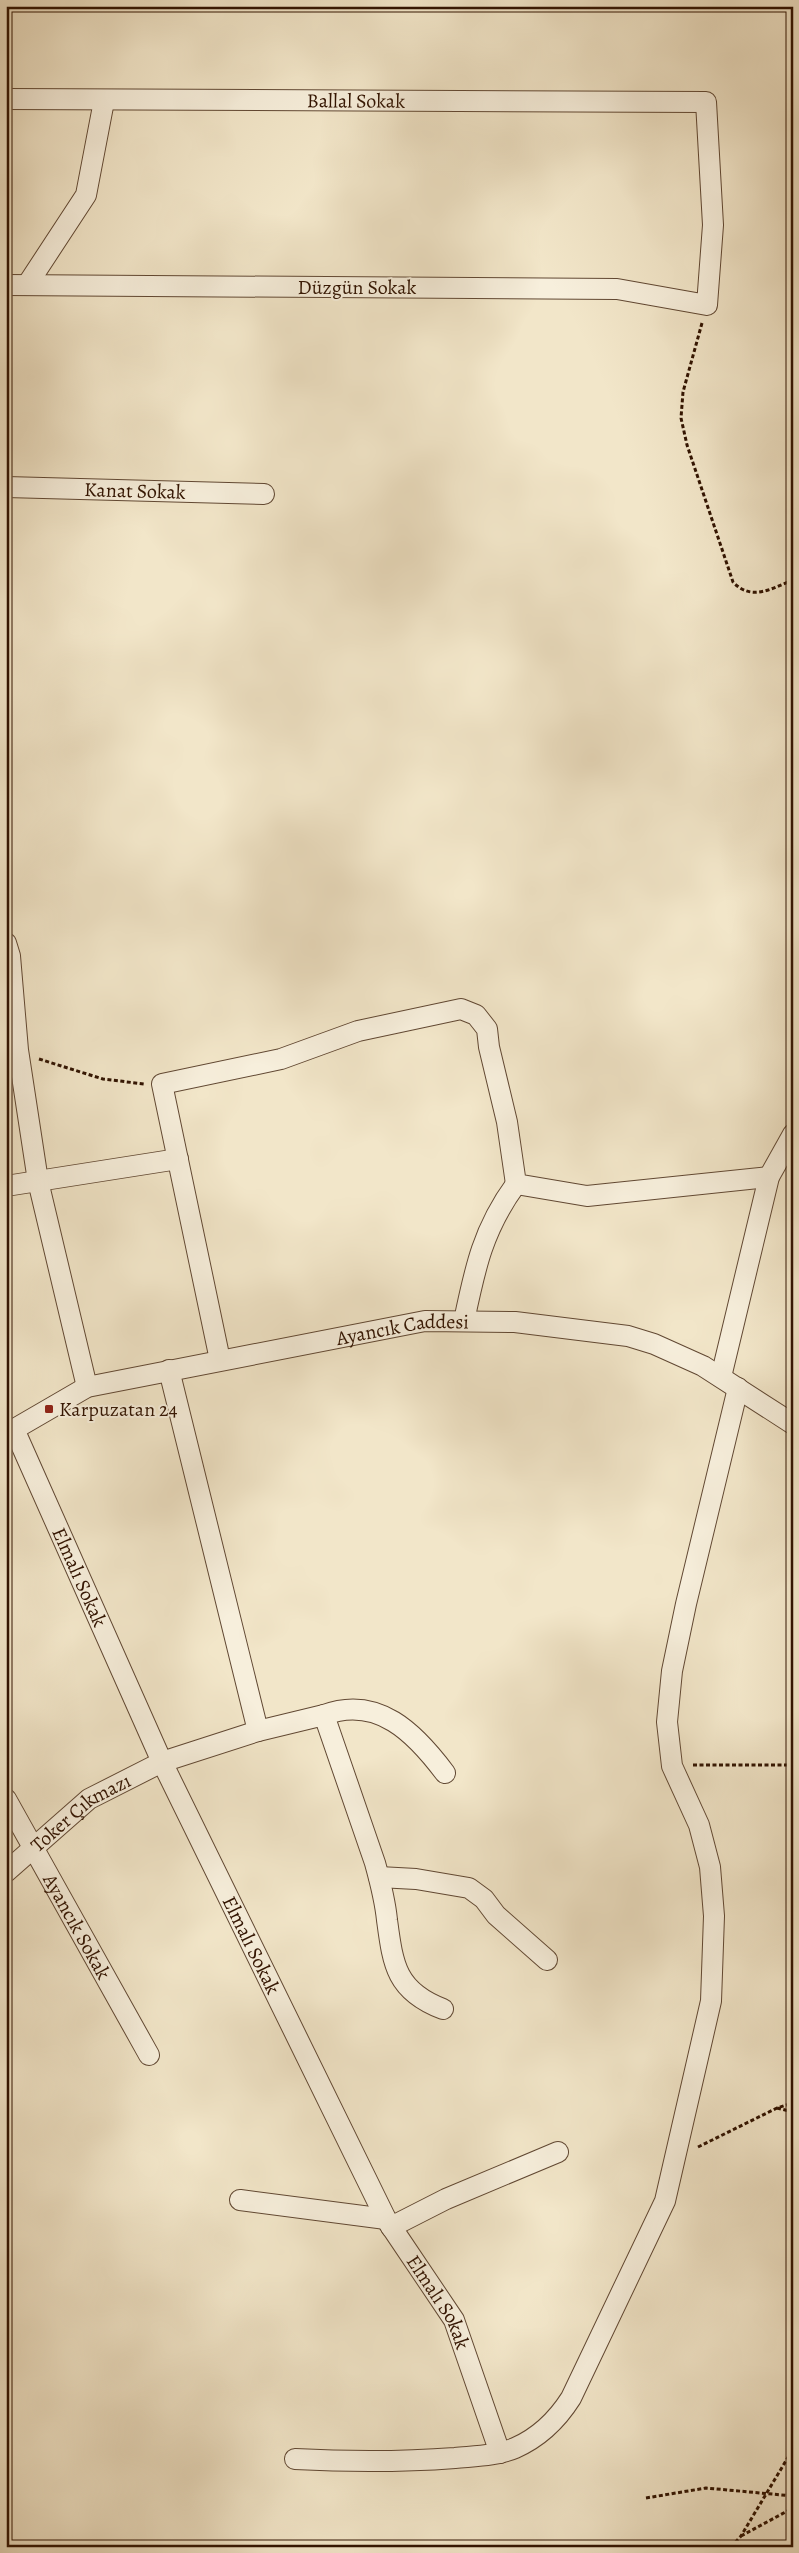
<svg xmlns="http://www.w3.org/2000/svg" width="799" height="2553" font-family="Alegreya,serif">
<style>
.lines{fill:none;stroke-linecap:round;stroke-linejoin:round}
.minor-casing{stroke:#614833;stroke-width:22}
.path{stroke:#311301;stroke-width:3;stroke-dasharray:4 2.5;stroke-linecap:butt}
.minor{stroke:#f7efdc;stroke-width:20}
.poi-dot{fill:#8f2418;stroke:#f7efdc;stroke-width:2}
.labels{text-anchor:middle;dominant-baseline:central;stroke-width:4;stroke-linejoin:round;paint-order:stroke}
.street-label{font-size:20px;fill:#311301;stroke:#f7efdc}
.poi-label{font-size:20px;fill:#311301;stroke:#f7efdc;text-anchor:start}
</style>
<rect width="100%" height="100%" fill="#f2e6c9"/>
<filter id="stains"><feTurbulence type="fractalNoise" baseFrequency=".004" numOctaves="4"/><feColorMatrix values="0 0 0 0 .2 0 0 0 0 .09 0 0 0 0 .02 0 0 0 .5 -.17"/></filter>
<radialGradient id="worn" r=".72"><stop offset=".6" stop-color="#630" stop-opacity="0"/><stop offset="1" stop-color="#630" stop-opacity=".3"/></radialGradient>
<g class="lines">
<!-- minor casing -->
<g class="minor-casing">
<g id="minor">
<path id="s1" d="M 6,99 L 706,102 L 713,225 L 707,305 L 617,289 L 6,285"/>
<polyline points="27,285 86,195 104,101"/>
<path id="s2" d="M 6,487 L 264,494"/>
<polyline points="6,943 10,956 18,1050 38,1181 87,1387"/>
<polyline points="6,1186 178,1159"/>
<path d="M 464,1321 C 475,1268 483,1229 516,1184"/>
<polyline points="220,1360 162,1084 281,1059 358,1031 461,1009 476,1015 487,1029 489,1047 507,1122 516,1184 587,1196 769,1177"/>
<polyline points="169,1370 258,1731"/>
<polyline points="721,1377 769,1177 793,1134"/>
<path id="s3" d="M 14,1429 L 162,1762 L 386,2219 L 454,2320 L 500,2453"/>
<path id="s4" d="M 6,1434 L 87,1387 L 425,1321 L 515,1322 L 628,1336 L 654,1344 L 703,1366 L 793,1424"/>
<path d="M 324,1715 C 378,1695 415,1733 445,1773"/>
<path id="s5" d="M 6,1799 L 149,2055"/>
<path id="s6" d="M 6,1872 L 89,1799 L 162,1762 L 258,1731 L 324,1715 L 375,1863 C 380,1881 385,1900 387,1920 C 393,1965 396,1991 443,2009"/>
<polyline points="379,1877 416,1879 469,1888 484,1899 496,1915 547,1960"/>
<polyline points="240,2200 386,2219"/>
<polyline points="391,2227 446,2199 558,2152"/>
<path d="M 295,2459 C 349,2462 402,2462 455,2458 C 475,2456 496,2456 515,2448 C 540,2437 557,2420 571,2398 L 665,2201 L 711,2001 L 714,1916 L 710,1867 L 699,1825 L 672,1766 L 667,1722 L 672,1671 L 686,1604 L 738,1388"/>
</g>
</g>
<!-- path -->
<g class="path">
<path d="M 702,323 L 683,392 L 681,418 L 687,445 L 733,582 C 752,602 772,588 793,580"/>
<polyline points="39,1059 103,1079 144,1084"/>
<polyline points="693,1765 793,1765"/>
<polyline points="777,2108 793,2112"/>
<polyline points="698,2147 777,2108 793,2103"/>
<polyline points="646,2498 706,2488 793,2496"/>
<polyline points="741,2536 793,2508"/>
<polyline points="731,2547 741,2536 793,2449"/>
</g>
<!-- minor -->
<use href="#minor" class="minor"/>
</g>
<!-- markers -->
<rect class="poi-dot" x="44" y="1404" width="10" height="10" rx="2.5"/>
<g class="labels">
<!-- street labels -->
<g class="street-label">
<text stroke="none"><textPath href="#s1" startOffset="350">Ballal Sokak</textPath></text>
<text x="357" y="287">Düzgün Sokak</text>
<text stroke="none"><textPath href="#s2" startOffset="129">Kanat Sokak</textPath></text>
<text stroke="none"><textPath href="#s4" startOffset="415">Ayancık Caddesi</textPath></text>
<text stroke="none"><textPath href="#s3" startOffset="162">Elmalı Sokak</textPath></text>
<text stroke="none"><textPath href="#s6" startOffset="96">Toker Çıkmazı</textPath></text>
<text stroke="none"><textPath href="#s5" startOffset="146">Ayancık Sokak</textPath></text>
<text stroke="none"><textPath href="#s3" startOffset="568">Elmalı Sokak</textPath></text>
<text stroke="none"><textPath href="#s3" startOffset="972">Elmalı Sokak</textPath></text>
</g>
<!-- poi labels -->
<g class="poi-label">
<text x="59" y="1409">Karpuzatan 24</text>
</g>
</g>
<!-- margin -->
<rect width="799" height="2553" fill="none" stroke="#f2e6c9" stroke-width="25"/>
<rect x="8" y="8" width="784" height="2538" fill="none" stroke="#311301" stroke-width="2.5"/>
<rect x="12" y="12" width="774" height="2528" fill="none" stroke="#311301"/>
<rect width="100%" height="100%" filter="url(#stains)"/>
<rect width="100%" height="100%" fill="url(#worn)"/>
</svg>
